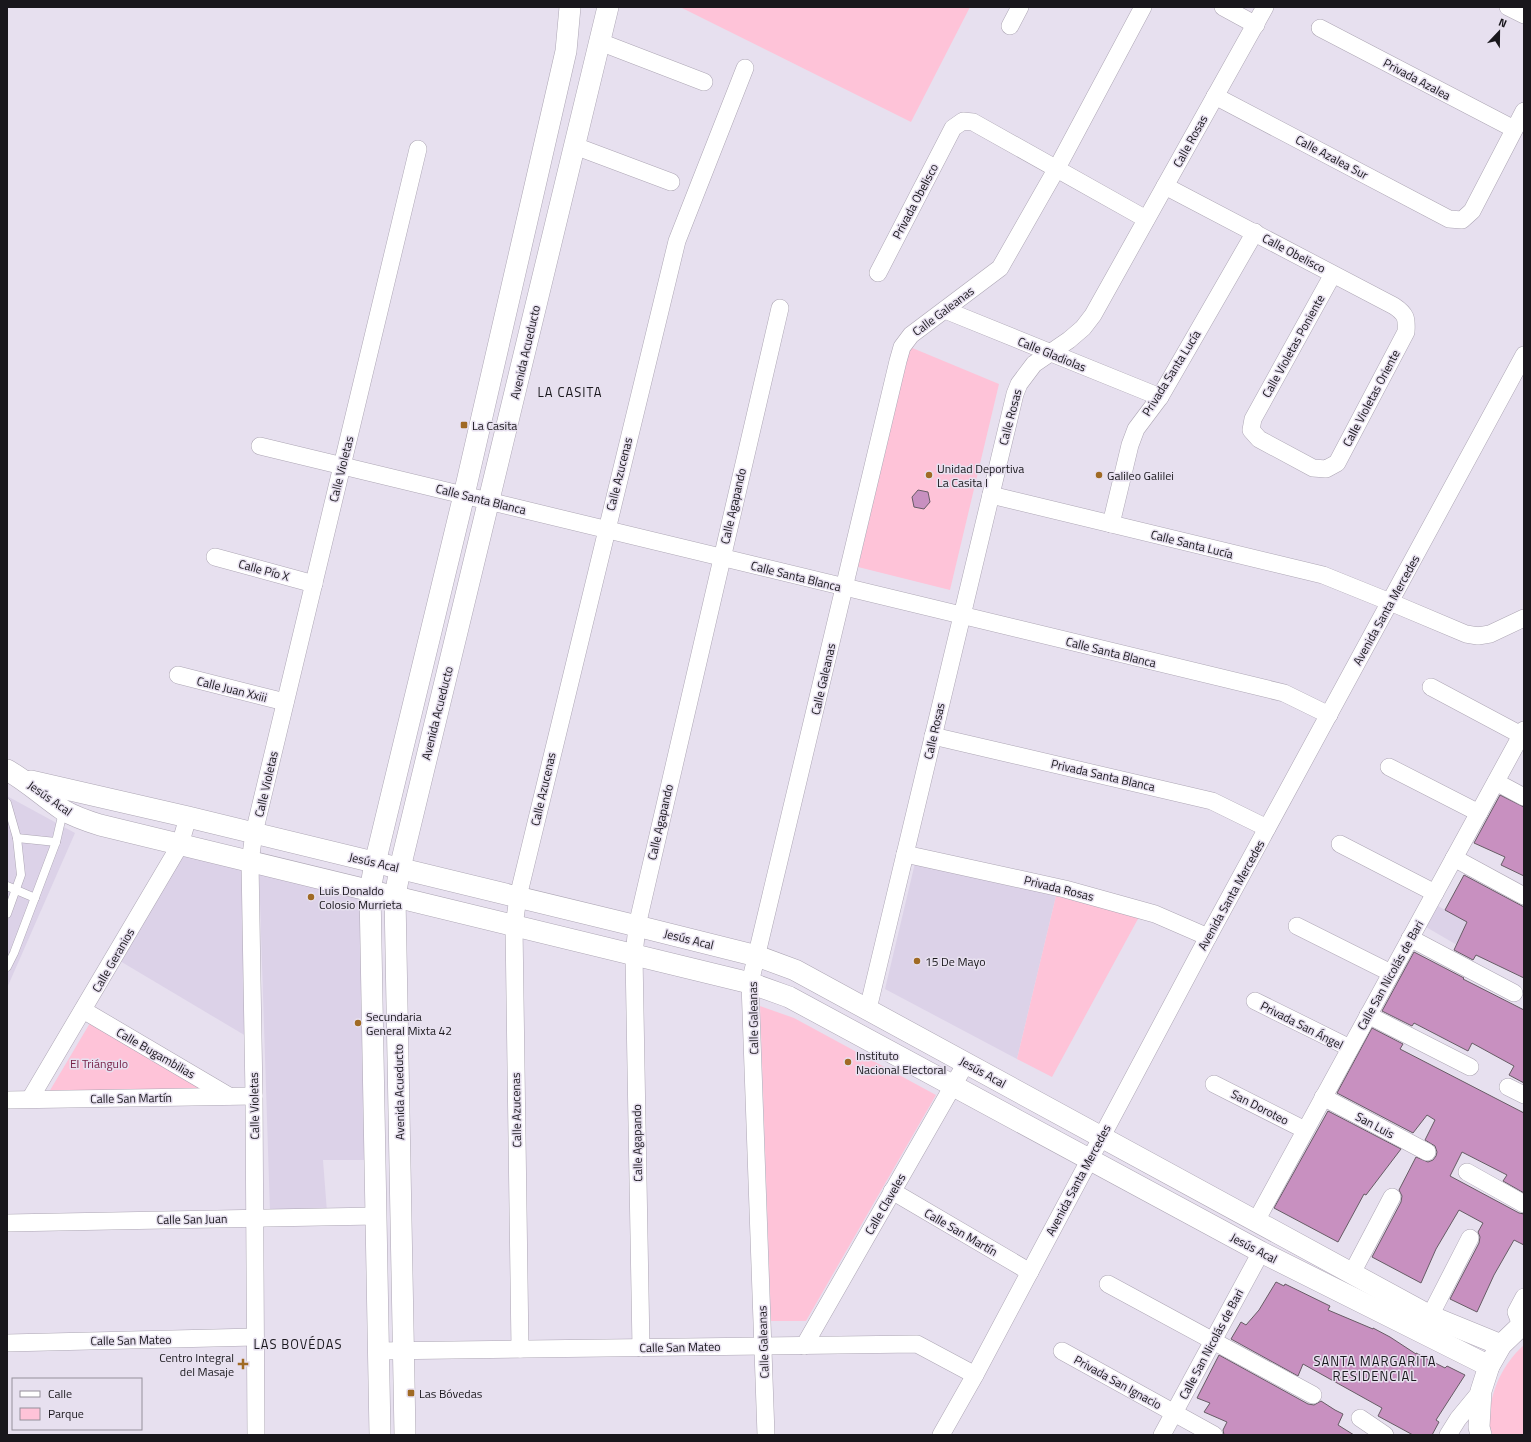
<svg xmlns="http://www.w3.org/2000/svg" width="1531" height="1442" font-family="'Titillium Web',sans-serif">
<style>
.built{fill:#dcd2e8}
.green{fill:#fec3d8}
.building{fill:#c890c0;stroke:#675c65}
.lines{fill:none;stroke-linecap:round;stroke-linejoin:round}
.service-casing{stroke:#ada6b4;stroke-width:9}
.minor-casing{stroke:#ada6b4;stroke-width:18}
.tertiary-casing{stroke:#ada6b4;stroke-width:22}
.service{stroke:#fff;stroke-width:8}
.minor{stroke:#fff;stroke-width:17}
.tertiary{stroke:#fff;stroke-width:21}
.poi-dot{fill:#a06a24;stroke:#e7e0ef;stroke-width:1.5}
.labels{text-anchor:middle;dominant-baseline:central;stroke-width:3;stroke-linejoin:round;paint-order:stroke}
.street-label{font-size:12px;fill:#19171c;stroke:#e7e0ef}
.poi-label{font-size:12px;fill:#19171c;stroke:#e7e0ef;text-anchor:start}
.park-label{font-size:12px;fill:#772249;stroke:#e7e0ef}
.neighbourhood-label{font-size:13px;letter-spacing:1px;fill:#19171c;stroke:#e7e0ef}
</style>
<rect width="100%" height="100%" fill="#e7e0ef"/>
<!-- built -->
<g class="built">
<polygon points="7,796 75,833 7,988"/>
<polygon points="182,856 243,870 246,1036 120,961"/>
<polygon points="915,863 1056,896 1017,1059 885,989"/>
<polygon points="259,871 363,900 368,1160 323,1160 327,1212 270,1212"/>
<polygon points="1438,906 1467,922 1457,945 1426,927"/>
</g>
<!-- green -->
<g class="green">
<polygon points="680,7 970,7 911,122"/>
<polygon points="910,347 999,384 950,590 858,567"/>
<polygon points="1056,896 1139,917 1052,1077 1017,1059"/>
<polygon points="760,1006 794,1018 936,1095 806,1321 771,1321"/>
<polygon points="90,1023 204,1090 49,1092"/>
<path d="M 1524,1345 L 1524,1435 L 1491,1435 C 1485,1402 1499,1367 1524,1345 Z"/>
</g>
<!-- building -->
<g class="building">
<polygon points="918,490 928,492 930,502 924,509 914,507 912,497"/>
<polygon points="1500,795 1524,807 1524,876 1501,865 1505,857 1474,843"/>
<polygon points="1464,875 1524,907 1524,978 1476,955 1473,960 1454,950 1467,922 1445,910"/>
<polygon points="1414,952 1464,978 1463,979 1524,1010 1524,1083 1509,1075 1514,1066 1472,1043 1468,1051 1414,1023 1412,1026 1382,1011"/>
<polygon points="1372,1028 1403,1044 1400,1049 1524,1113 1524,1193 1503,1181 1507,1175 1462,1152 1450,1176 1519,1213 1524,1214 1524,1245 1514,1240 1494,1275 1477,1312 1450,1299 1479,1243 1480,1237 1478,1232 1483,1223 1459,1210 1436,1249 1421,1283 1372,1257 1401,1202 1402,1196 1399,1190 1416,1157 1428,1162 1433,1160 1436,1156 1437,1152 1435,1146 1425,1140 1435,1120 1427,1115 1413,1133 1337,1093"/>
<polygon points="1328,1111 1401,1149 1366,1195 1364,1194 1338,1242 1274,1208"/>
<polygon points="1276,1282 1284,1286 1285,1284 1330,1306 1328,1310 1373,1329 1373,1328 1390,1337 1416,1354 1416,1353 1445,1368 1447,1366 1465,1375 1436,1420 1439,1422 1432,1435 1413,1435 1378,1416 1382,1408 1303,1364 1298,1376 1231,1339 1241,1322 1246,1325 1259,1310"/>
<polygon points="1219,1355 1308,1404 1314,1405 1321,1401 1335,1410 1343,1414 1338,1425 1354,1435 1224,1435 1223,1430 1227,1422 1204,1412 1210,1403 1197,1398"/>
</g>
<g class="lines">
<!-- service casing -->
<g class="service-casing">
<g id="service">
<polyline points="7,803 17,838 21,875 7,914"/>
<polyline points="17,838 56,842"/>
<polyline points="7,886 35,898"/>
<polyline points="7,967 14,953 56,842 63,812"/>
</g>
</g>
<!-- minor casing -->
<g class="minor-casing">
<g id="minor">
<polyline points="1223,7 1256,25"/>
<polyline points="1508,7 1524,15"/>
<polyline points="1010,26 1020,7"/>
<polyline points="1320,28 1514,129"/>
<polyline points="600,42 704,82"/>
<polyline points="1215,96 1449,219 1462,220 1472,211 1524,111"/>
<polyline points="575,146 671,182"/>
<path d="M 1165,186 L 1394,306 C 1406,314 1407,318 1406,332 L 1337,463 L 1326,469 L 1313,468 L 1259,439 L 1251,430 L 1253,419 L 1333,274"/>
<polyline points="878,273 953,128 963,121 973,122 1146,219"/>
<polyline points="945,310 1160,397"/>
<polyline points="260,446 1284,693 1329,715"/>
<polyline points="991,495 1323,575 1390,602 1466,634 1478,636 1490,634 1524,618"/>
<polyline points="1111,524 1130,445 1136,429 1160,397 1255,232"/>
<polyline points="215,557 314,584"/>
<polyline points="178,675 285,702"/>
<polyline points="1431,687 1521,735"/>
<polyline points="933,736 1212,801 1267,828"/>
<polyline points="1389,767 1479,813"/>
<polyline points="1496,782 1524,797"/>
<polyline points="1340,844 1435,893"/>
<polyline points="905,854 1065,889 1155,914 1208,937"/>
<polyline points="1454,858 1524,896"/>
<polyline points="1297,926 1391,973"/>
<polyline points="1410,938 1514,993"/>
<polyline points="1255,1001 1350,1048"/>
<polyline points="868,1009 1015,394 1019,384 1034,364 1069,340 1083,328 1093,315 1265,7"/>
<polyline points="83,1010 229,1096"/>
<polyline points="1368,1015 1470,1067"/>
<polyline points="1214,1084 1305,1130"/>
<polyline points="1508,1087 1524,1095"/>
<polyline points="1323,1097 1427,1152"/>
<polyline points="30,1099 180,845 188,817"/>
<polyline points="7,1100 254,1096"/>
<polyline points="1467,1172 1524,1204"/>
<polyline points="892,1191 1030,1272"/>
<polyline points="1256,1221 1524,730"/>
<polyline points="7,1223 376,1216"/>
<polyline points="1352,1273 1392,1197"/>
<polyline points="1108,1284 1313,1395"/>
<polyline points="1430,1316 1470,1238"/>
<polyline points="1521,1325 1516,1312 1524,1297"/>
<polyline points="7,1343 255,1337"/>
<polyline points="804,1346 966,1063"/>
<polyline points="641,1348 634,955 637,926 780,308"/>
<polyline points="520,1349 514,926 518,897 677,241 745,68"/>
<polyline points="378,1351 917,1344 975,1375"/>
<polyline points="1062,1351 1214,1435"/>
<polyline points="1360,1418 1385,1435"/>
<polyline points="256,1435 254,1096 250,862 254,833 418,149"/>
<polyline points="766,1435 750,983 898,361 902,347 911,335 1000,268 1057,168 1143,7"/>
<polyline points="941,1435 975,1375 1208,937 1524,355"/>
<polyline points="1162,1435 1261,1252"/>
<polyline points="1448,1435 1458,1419 1481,1391"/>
</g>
</g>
<!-- tertiary casing -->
<g class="tertiary-casing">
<g id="tertiary">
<path d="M 7,770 C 27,781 44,797 63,810 C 75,817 87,821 100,825 L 750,983 L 789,997 L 1261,1252 L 1489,1366"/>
<polyline points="31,781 188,817 637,926 757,956 795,970 1430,1316 1501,1345"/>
<polyline points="380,1435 370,891 375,863 464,495 566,51 570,7"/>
<polyline points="405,1435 395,897 400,868 608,7"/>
<polyline points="1481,1435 1479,1427 1481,1391 1489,1366 1501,1345 1524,1323"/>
</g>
</g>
<!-- service -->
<use href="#service" class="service"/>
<!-- minor -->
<use href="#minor" class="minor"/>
<!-- tertiary -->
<use href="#tertiary" class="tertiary"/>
</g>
<!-- markers -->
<g class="poi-dot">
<rect x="460" y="421" width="8" height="8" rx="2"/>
<circle cx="929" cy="475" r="4"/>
<circle cx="1099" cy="475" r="4"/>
<circle cx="311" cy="897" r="4"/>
<circle cx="917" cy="961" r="4"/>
<circle cx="358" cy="1023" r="4"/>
<circle cx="848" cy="1062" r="4"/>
<path d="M241 1358h4v4h4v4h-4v4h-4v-4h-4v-4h4z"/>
<rect x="407" y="1389" width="8" height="8" rx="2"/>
</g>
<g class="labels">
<!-- street labels -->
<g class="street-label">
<text transform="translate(1417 79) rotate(28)">Privada Azalea</text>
<text transform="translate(1190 141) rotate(-61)">Calle Rosas</text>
<text transform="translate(1332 157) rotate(28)">Calle Azalea Sur</text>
<text transform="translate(915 201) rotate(-62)">Privada Obelisco</text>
<text transform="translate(1294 253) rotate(28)">Calle Obelisco</text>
<text transform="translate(943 311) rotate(-37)">Calle Galeanas</text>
<text transform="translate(1293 346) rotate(-61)">Calle Violetas Poniente</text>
<text transform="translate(525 352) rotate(-77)">Avenida Acueducto</text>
<text transform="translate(1052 354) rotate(22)">Calle Gladiolas</text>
<text transform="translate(1171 373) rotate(-58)">Privada Santa Lucía</text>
<text transform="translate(1371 398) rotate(-62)">Calle Violetas Oriente</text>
<text transform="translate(1010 417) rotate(-75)">Calle Rosas</text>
<text transform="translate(341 469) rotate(-76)">Calle Violetas</text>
<text transform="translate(619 474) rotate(-76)">Calle Azucenas</text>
<text transform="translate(481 499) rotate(14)">Calle Santa Blanca</text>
<text transform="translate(733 506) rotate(-77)">Calle Agapando</text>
<text transform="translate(1192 544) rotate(14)">Calle Santa Lucía</text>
<text transform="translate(264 570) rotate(15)">Calle Pío X</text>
<text transform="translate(796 576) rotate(14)">Calle Santa Blanca</text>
<text transform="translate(1386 610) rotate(-61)">Avenida Santa Mercedes</text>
<text transform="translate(1111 652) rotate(14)">Calle Santa Blanca</text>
<text transform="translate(823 679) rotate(-77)">Calle Galeanas</text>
<text transform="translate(232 689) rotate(14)">Calle Juan Xxiii</text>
<text transform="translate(437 713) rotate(-76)">Avenida Acueducto</text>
<text transform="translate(934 731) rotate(-77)">Calle Rosas</text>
<text transform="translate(1103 775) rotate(13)">Privada Santa Blanca</text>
<text transform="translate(266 784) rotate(-77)">Calle Violetas</text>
<text transform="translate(543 789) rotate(-77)">Calle Azucenas</text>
<text transform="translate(50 798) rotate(35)">Jesús Acal</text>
<text transform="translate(660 822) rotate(-77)">Calle Agapando</text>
<text transform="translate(374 862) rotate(13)">Jesús Acal</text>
<text transform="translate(1059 888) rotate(14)">Privada Rosas</text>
<text transform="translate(1231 895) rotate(-61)">Avenida Santa Mercedes</text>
<text transform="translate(689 939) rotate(14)">Jesús Acal</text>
<text transform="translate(113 960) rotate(-60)">Calle Geranios</text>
<text transform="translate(1390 975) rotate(-61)">Calle San Nicolás de Bari</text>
<text transform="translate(753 1018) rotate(-91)">Calle Galeanas</text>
<text transform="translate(1302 1025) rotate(27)">Privada San Ángel</text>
<text transform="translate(156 1053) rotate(30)">Calle Bugambilias</text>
<text transform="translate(983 1072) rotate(29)">Jesús Acal</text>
<text transform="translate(399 1092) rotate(-91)">Avenida Acueducto</text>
<text transform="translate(131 1098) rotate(-1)">Calle San Martín</text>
<text transform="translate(254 1106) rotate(-91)">Calle Violetas</text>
<text transform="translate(1260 1107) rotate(27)">San Doroteo</text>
<text transform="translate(516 1110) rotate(-91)">Calle Azucenas</text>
<text transform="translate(1375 1125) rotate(28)">San Luis</text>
<text transform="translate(637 1143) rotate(-91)">Calle Agapando</text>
<text transform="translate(1078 1180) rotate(-62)">Avenida Santa Mercedes</text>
<text transform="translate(885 1204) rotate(-60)">Calle Claveles</text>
<text transform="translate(192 1219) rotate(-1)">Calle San Juan</text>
<text transform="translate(961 1232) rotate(30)">Calle San Martín</text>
<text transform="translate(1254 1248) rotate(28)">Jesús Acal</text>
<text transform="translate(131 1340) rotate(-1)">Calle San Mateo</text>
<text transform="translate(763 1342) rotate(-92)">Calle Galeanas</text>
<text transform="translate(1211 1344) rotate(-62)">Calle San Nicolás de Bari</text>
<text transform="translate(680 1347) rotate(-1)">Calle San Mateo</text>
<text transform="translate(1118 1382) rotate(29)">Privada San Ignacio</text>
</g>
<!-- poi labels -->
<g class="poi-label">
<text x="472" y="425">La Casita</text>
<text x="937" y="468">Unidad Deportiva<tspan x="937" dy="14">La Casita I</tspan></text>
<text x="1107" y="475">Galileo Galilei</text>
<text x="319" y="890">Luis Donaldo<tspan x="319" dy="14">Colosio Murrieta</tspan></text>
<text x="925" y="961">15 De Mayo</text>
<text x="366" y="1016">Secundaria<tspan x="366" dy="14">General Mixta 42</tspan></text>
<text x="856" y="1055">Instituto<tspan x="856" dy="14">Nacional Electoral</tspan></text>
<text x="234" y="1357" text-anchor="end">Centro Integral<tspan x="234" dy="14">del Masaje</tspan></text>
<text x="419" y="1393">Las Bóvedas</text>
</g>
<!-- park labels -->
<g class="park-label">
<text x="99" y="1063">El Triángulo</text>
</g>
<!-- neighbourhood labels -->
<g class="neighbourhood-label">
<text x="570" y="392">LA CASITA</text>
<text x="298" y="1344">LAS BOVÉDAS</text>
<text x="1375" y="1361">SANTA MARGARITA<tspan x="1375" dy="15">RESIDENCIAL</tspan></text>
</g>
</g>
<!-- border -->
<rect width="1531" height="1442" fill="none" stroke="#19171c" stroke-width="16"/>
<!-- legend -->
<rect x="12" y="1378" width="130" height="52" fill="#e7e0ef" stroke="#95909b"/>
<rect x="20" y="1391" width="20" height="6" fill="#ffffff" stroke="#95909b"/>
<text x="48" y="1398" font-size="12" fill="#19171c">Calle</text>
<rect x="20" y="1408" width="20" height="12" fill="#fec3d8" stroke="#95909b"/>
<text x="48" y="1418" font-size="12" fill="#19171c">Parque</text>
<!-- north arrow -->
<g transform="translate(1499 32) rotate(22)" stroke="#e7e0ef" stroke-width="3" paint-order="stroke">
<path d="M0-3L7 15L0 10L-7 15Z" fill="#19171c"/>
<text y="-6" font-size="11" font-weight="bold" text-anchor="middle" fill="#19171c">N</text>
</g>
</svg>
